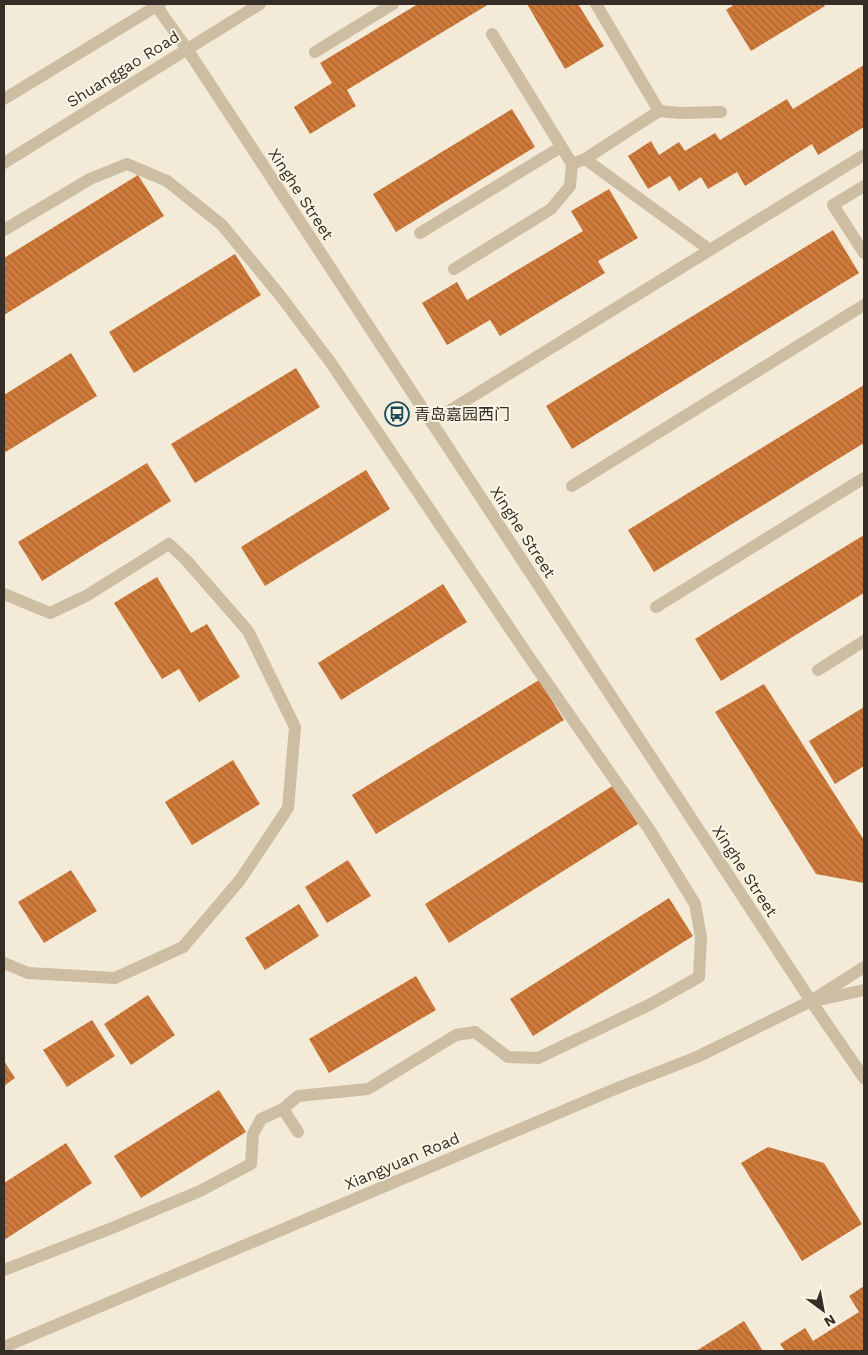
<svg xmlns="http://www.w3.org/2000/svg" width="868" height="1355" font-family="'Work Sans','Noto Sans SC',sans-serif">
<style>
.building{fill:url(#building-back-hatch)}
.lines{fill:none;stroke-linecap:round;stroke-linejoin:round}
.minor{stroke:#ccbda3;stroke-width:12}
.labels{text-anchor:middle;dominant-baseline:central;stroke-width:4;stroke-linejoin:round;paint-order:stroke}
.street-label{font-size:16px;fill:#362e26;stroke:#fbf5e5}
.poi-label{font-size:16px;fill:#362e26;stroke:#fbf5e5;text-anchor:start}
</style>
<defs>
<pattern id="building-back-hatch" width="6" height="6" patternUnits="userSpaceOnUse" patternTransform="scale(1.25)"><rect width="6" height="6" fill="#cf7a3a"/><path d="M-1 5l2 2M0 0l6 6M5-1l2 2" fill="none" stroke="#a96431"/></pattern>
</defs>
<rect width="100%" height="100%" fill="#f3ebd8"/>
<!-- building -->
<g class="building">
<polygon points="418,4 489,4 347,90 356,106 310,134 294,107 332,83 320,63"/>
<polygon points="527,4 578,4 604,46 565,69"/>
<polygon points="735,4 823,4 825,6 751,51 726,10"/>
<polygon points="864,65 864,127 818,155 812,144 745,186 737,172 708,189 701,177 679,191 670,176 648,189 628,156 651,141 659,155 679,142 685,151 715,133 720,140 787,99 793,109"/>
<polygon points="512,109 535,147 396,232 373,194"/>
<polygon points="138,175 164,216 4,315 4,258"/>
<polygon points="609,189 638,238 598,261 605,273 500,336 490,320 447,345 422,303 457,282 467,300 583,231 571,211"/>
<polygon points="833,230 859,273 572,449 546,406"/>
<polygon points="235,254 261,295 134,373 109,332"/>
<polygon points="71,353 97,396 4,453 4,395"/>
<polygon points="296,368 320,407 195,483 171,444"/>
<polygon points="864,385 864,443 654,572 628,530"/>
<polygon points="147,463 171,501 42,581 18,542"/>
<polygon points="366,470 390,509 265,586 241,547"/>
<polygon points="864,535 864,593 721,681 695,639"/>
<polygon points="157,577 191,633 207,624 240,677 199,702 179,669 162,679 114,603"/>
<polygon points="443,584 467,622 341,700 318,663"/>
<polygon points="539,680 564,720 376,834 352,795"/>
<polygon points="764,684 864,840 864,883 816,874 715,712"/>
<polygon points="864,707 864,766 835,784 809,741"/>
<polygon points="233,760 260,804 192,845 165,802"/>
<polygon points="614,785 638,824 449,943 425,904"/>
<polygon points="348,860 371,896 327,923 305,887"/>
<polygon points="71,870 97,911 44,943 18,902"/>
<polygon points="669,898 693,936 533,1036 510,999"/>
<polygon points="299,904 319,936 265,970 245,938"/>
<polygon points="416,976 436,1010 329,1073 309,1039"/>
<polygon points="148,995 175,1035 131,1065 104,1024"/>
<polygon points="92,1020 115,1056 67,1087 43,1050"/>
<polygon points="4,1061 15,1078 4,1086"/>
<polygon points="219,1090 246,1132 141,1198 114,1156"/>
<polygon points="66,1143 92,1183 4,1240 4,1183"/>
<polygon points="768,1147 824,1163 862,1224 802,1261 741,1163"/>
<polygon points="864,1286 864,1350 862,1351 785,1351 780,1344 805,1328 813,1341 859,1312 849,1296"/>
<polygon points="744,1321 763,1351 696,1351"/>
</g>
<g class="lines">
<!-- minor -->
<g class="minor">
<polyline points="155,4 187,49 811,1001 864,1078"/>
<polyline points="596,4 659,111 585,159 710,250"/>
<polyline points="492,34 572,164 585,159"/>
<polyline points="315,52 393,4"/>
<polyline points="4,99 160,4"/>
<polyline points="659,111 680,113 721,112"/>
<polyline points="4,163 260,4"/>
<polyline points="864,186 833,205 864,253"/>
<polyline points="4,230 90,179 127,164 167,181 222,225 279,294 331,363 527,654 649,829 695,904 701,937 699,977 649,1005 538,1058 508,1057 475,1032 456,1035 368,1089 298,1096 283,1109 261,1119 253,1134 251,1164 200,1191 112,1228 4,1270"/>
<polyline points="420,233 561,147"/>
<polyline points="454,269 551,209 570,186 572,164"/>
<polyline points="431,422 864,155"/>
<polyline points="572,486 864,305"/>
<polyline points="4,594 50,613 86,596 169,544 186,560 248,631 295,727 288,808 240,880 183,947 115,978 28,973 4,963"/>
<polyline points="656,607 864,478"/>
<polyline points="818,670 864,641"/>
<polyline points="819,1000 864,990"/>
<polyline points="283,1109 298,1132"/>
<polyline points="4,1347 615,1089 697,1057 811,1001 864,967"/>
</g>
</g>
<!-- icons -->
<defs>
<g id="bus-ring" transform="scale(1.25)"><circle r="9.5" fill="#fbf5e5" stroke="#184a5b" stroke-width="1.5"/><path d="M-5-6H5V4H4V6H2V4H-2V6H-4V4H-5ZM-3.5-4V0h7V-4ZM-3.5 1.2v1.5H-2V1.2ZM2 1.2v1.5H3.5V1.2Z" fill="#184a5b"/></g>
</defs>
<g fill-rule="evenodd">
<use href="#bus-ring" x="397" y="414"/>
</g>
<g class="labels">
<!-- street labels -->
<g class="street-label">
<text transform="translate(123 69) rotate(-32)">Shuanggao Road</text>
<text transform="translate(301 194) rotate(57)">Xinghe Street</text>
<text transform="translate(523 532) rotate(57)">Xinghe Street</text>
<text transform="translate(745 871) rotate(57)">Xinghe Street</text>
<text transform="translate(402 1161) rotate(-23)">Xiangyuan Road</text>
</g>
<!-- poi labels -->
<g class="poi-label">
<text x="414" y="414">青岛嘉园西门</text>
</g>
</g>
<!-- border -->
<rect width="868" height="1355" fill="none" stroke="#362e26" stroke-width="10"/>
<!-- north arrow -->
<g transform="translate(823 1310) rotate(148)" stroke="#fbf5e5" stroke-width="4" paint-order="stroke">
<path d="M0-4L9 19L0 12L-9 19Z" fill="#362e26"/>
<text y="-8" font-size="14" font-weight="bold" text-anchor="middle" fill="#362e26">N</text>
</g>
</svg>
